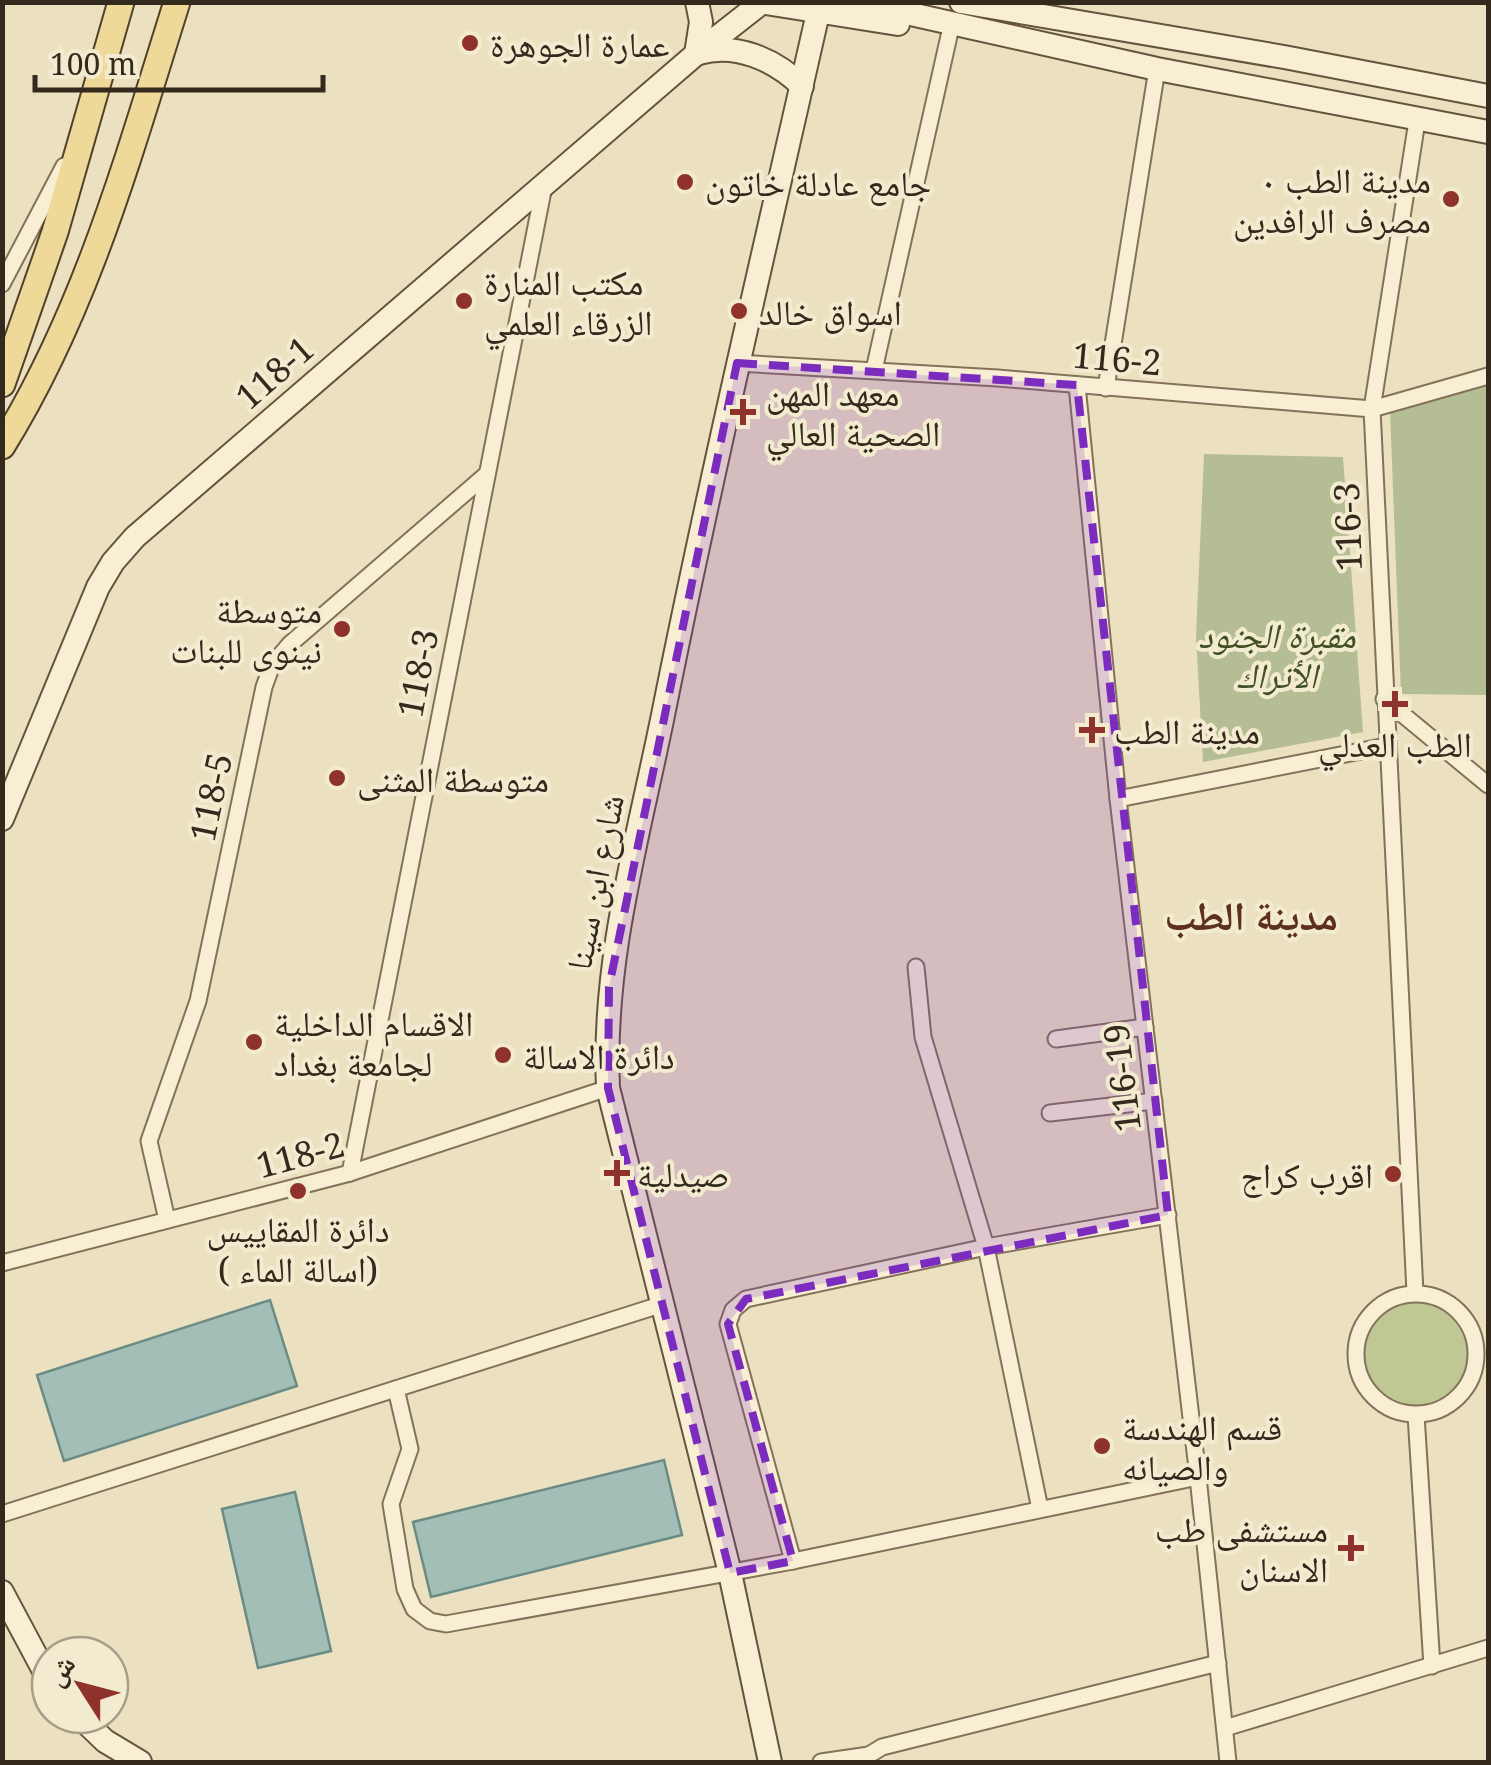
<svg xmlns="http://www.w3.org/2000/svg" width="1491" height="1765" font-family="'Noto Serif','Noto Naskh Arabic',serif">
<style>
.green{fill:#bfc895}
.cemetery{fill:#b5bd94}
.water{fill:#a3beb7;stroke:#6b8b85;stroke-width:2.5}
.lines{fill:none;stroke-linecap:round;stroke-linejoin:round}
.street-casing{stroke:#837259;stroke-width:19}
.secondary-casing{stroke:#65533c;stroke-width:26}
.primary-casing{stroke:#51402d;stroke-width:29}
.street{stroke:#f7eed3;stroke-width:15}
.secondary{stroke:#f7eed3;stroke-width:22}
.primary{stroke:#eed999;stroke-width:25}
.marked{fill:#7b2cbf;fill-opacity:0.2;stroke:#7b2cbf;stroke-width:8;stroke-dasharray:20 12;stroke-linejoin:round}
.poi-dot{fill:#8f322c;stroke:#f3ebcf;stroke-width:4}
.labels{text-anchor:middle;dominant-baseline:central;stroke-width:8;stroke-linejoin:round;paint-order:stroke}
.poi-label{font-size:35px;fill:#34291d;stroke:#f3ebcf;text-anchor:start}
.street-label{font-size:35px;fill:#34291d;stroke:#f3ebcf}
.park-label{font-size:35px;font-style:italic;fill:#414f24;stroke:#f3ebcf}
.quarter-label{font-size:40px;font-weight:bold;fill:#5e301e;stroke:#f3ebcf}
</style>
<rect width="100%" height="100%" fill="#ebe1c0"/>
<!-- green -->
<circle class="green" cx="1415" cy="1355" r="52"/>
<!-- cemetery -->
<g class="cemetery">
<polygon points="1488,385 1488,695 1401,694 1390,412"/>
<polygon points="1204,454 1343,457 1363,732 1203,762 1196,636"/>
</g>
<!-- water -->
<g class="water">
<polygon points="270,1300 297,1386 64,1461 37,1375"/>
<polygon points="664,1460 682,1535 431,1597 413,1522"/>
<polygon points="295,1492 331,1651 258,1668 222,1509"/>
</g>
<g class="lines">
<!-- street casing -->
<g class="street-casing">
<g id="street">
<polyline points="2,284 64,166"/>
<polyline points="737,363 998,378 1372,409 1488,376"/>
<polyline points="874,370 951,27"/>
<polyline points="1077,385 1118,799 1198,1477 1228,1762"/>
<polyline points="1106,388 1157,69"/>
<polyline points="1384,699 1488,785"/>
<polyline points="1118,799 1386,746"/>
<polyline points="916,967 923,1037 986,1247 1040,1509"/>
<polyline points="1056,1039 1145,1027"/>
<polyline points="1050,1113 1154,1101"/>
<polyline points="350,1173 544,186"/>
<polyline points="167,1220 149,1141 198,1001 264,687 272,665 290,644 487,474"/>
<polyline points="2,1263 350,1173 608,1088"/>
<polyline points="1415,1293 1372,409 1417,121"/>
<circle cx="1416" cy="1354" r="60"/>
<polyline points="396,1389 410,1449 391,1504 405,1589 414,1609 430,1621 446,1624 793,1561 1198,1477"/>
<polyline points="1416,1415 1432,1666"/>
<polyline points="2,1514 663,1304"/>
<polyline points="793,1561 728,1324 733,1310 746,1299 986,1247 1168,1215"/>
<polyline points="1225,1728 1488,1648"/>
<polyline points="821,1762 869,1755"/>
<polyline points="866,1762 869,1755 882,1747 1218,1663"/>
</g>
</g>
<!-- secondary casing -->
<g class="secondary-casing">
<g id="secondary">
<polyline points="760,2 898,24"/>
<polyline points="857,2 1157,69 1488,132"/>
<polyline points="961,2 1284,57 1488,96"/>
<path d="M 699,53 C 736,42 775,60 802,86"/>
<polyline points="696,54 701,22 697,2"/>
<polyline points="2,819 98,587 113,562 135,537 696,54 761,3"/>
<polyline points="2,1592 50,1682"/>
<polyline points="78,1715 105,1741 140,1762"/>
<path d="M 770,1762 L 730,1573 L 608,1088 C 602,961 638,839 663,715 C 710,480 765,247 818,13"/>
</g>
</g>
<!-- primary casing -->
<g class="primary-casing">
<g id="primary">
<polyline points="2,384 55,232 121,2"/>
<path d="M 2,446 C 87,309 129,154 177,2"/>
</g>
</g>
<!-- street -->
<use href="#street" class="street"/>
<!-- secondary -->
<use href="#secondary" class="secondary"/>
<!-- primary -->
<use href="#primary" class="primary"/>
</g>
<!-- marked area -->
<path class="marked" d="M 737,363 L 1077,385 L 1168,1215 L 746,1299 L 728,1324 L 793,1561 L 730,1573 L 608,1088 L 609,987 Z"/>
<!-- markers -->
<g class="poi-dot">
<circle cx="470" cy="43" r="10"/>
<circle cx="685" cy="182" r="10"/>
<circle cx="1451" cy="199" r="10"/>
<circle cx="464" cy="301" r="10"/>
<circle cx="739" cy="311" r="10"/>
<path d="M738 397h10v10h10v10h-10v10h-10v-10h-10v-10h10z"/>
<circle cx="342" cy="629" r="10"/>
<path d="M1390 689h10v10h10v10h-10v10h-10v-10h-10v-10h10z"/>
<path d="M1087 715h10v10h10v10h-10v10h-10v-10h-10v-10h10z"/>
<circle cx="337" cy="778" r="10"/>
<circle cx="254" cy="1042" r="10"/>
<circle cx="503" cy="1055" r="10"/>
<path d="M612 1158h10v10h10v10h-10v10h-10v-10h-10v-10h10z"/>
<circle cx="1393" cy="1174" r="10"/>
<circle cx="298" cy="1191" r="10"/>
<circle cx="1102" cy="1446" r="10"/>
<path d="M1346 1533h10v10h10v10h-10v10h-10v-10h-10v-10h10z"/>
</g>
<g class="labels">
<!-- poi labels -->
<g class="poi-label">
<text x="490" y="43">عمارة الجوهرة</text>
<text x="1431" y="179" text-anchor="end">مدينة الطب ٠<tspan x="1431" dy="40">مصرف الرافدين</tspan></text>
<text x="705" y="182">جامع عادلة خاتون</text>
<text x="484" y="281">مكتب المنارة<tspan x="484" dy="40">الزرقاء العلمي</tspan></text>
<text x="759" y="311">اسواق خالد</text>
<text x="766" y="392">معهد المهن<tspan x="766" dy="40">الصحية العالي</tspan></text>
<text x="322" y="609" text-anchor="end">متوسطة<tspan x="322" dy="40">نينوى للبنات</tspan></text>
<text x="1114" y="730">مدينة الطب</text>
<text x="1395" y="743" text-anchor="middle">الطب العدلي</text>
<text x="357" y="778">متوسطة المثنى</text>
<text x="274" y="1022">الاقسام الداخلية<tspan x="274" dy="40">لجامعة بغداد</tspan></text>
<text x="523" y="1055">دائرة الاسالة</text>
<text x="637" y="1173">صيدلية</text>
<text x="1373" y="1174" text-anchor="end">اقرب كراج</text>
<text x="298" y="1228" text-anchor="middle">دائرة المقاييس<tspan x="298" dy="40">( اسالة الماء)</tspan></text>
<text x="1122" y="1426">قسم الهندسة<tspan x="1122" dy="40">والصيانه</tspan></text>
<text x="1328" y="1528" text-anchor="end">مستشفى طب<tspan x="1328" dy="40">الاسنان</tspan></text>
</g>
<!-- street labels -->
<g class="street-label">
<text transform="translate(1117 358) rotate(5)">116-2</text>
<text transform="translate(274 372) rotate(-41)">118-1</text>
<text transform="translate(1347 527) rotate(-92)">116-3</text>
<text transform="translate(417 673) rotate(-79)">118-3</text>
<text transform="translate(210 797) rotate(-78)">118-5</text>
<text transform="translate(594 882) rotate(-79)">شارع ابن سينا</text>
<text transform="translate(1121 1078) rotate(-97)">116-19</text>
<text transform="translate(300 1154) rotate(-15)">118-2</text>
</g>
<!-- park labels -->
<g class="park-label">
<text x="1277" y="634">مقبرة الجنود<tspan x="1277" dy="40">الأتراك</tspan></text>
</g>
<!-- quarter labels -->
<g class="quarter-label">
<text x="1251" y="914">مدينة الطب</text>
</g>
</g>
<!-- border -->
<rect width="1491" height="1765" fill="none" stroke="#34291d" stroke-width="10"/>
<!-- north arrow -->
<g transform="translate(80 1685) rotate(306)"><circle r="48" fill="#f3ebcf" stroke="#a79d88" stroke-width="2.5"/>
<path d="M0-8L18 38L0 25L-18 38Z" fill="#8f322c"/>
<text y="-15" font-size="28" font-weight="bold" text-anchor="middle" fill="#34291d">ش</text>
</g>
<!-- scale -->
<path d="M35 75v15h288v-15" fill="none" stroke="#34291d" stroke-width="5"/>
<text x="50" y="75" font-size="30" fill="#34291d" stroke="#f3ebcf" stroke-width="8" paint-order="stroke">100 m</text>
</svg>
